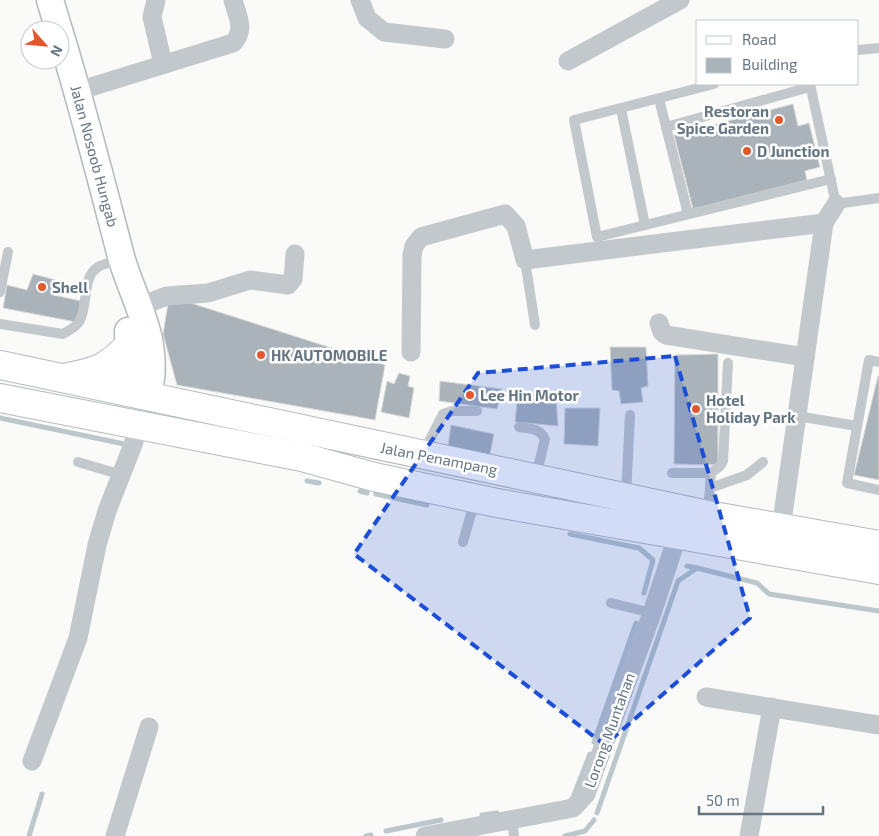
<svg xmlns="http://www.w3.org/2000/svg" width="879" height="836" font-family="'Exo 2',sans-serif">
<style>
.lines{fill:none;stroke-linecap:round;stroke-linejoin:round}
.stream{stroke:#bbc7cb;stroke-width:5}
.building{fill:#aab3b9;stroke:#dcdcda}
.secondary-casing{stroke:#b3babf;stroke-width:29}
.primary-casing{stroke:#b5babe;stroke-width:30}
.lane{stroke:#c3c8cc;stroke-width:10}
.street{stroke:#c3c8cc;stroke-width:19}
.secondary{stroke:#fff;stroke-width:26}
.primary{stroke:#fff;stroke-width:28}
.marked{fill:#1d4ed8;fill-opacity:0.2;stroke:#1d4ed8;stroke-width:4;stroke-dasharray:10 6;stroke-linejoin:round}
.poi-dot{fill:#e4572e;stroke:#fff;stroke-width:2}
.labels{text-anchor:middle;dominant-baseline:central;stroke-width:5;stroke-linejoin:round;paint-order:stroke}
.poi-label{font-size:15px;font-weight:bold;fill:#657683;stroke:#fff;text-anchor:start}
.street-label{font-size:15px;fill:#657683;stroke:#fff}
</style>
<rect width="100%" height="100%" fill="#fafaf8"/>
<g class="lines">
<!-- stream -->
<g class="stream">
<polyline points="0,418 129,445"/>
<polyline points="307,481 319,483"/>
<polyline points="360,491 367,493"/>
<polyline points="376,494 427,505"/>
<polyline points="570,534 639,548 653,560 644,593"/>
<polyline points="687,566 697,568"/>
<polyline points="594,742 636,623"/>
<polyline points="574,795 590,754"/>
<polyline points="597,813 678,581 697,568 757,583 769,594 879,611"/>
<polyline points="482,815 497,813"/>
<polyline points="386,831 441,820"/>
<polyline points="29,836 42,794"/>
<polyline points="366,836 371,835"/>
<polyline points="565,836 585,831 594,820"/>
</g>
</g>
<!-- building -->
<g class="building">
<polygon points="793,104 798,126 809,123 820,167 805,171 807,180 693,209 674,135"/>
<polygon points="33,274 56,280 54,295 81,301 76,322 3,308 7,285 27,290"/>
<polygon points="175,298 385,365 375,420 177,385 163,334 168,304"/>
<polygon points="610,347 646,347 648,386 641,388 643,402 621,404 619,391 612,390"/>
<polygon points="718,354 718,465 674,464 675,355"/>
<polygon points="399,373 410,376 408,386 414,388 409,418 381,412 387,381 394,384"/>
<polygon points="878,376 879,376 879,480 854,475"/>
<polygon points="440,381 502,389 497,409 439,401"/>
<polygon points="518,392 556,396 558,426 515,422"/>
<polygon points="565,408 600,408 598,446 564,444"/>
<polygon points="451,425 494,434 490,454 448,446"/>
</g>
<g class="lines">
<!-- secondary casing -->
<g class="secondary-casing">
<g id="secondary">
<polyline points="50,0 59,30"/>
<path d="M 60,33 C 83,108 102,184 122,260 C 130,286 143,312 149,339 C 152,356 154,378 147,395"/>
<polyline points="128,331 129,392"/>
</g>
</g>
<!-- primary casing -->
<g class="primary-casing">
<g id="primary">
<polyline points="0,365 708,515 879,545"/>
<path d="M 68,377 C 96,372 109,367 128,346"/>
<polyline points="0,398 302,457 374,477 497,503 879,570"/>
</g>
</g>
<!-- lane -->
<g class="lane">
<polyline points="858,50 879,48"/>
<polyline points="714,84 574,120 597,237 831,179"/>
<polyline points="810,84 836,204 879,198"/>
<polyline points="659,99 688,214"/>
<polyline points="621,109 645,225"/>
<polyline points="666,127 810,87"/>
<polyline points="525,260 535,325"/>
<polyline points="0,292 8,252"/>
<path d="M 0,324 L 63,334 C 68,331 76,327 79,322 C 89,305 81,278 98,267 C 104,263 114,262 121,260"/>
<polyline points="879,362 869,360 847,483 879,490"/>
<polyline points="797,416 857,426"/>
<path d="M 519,427 C 530,429 540,428 545,439 L 536,476"/>
<polyline points="423,453 443,414 452,411 477,411"/>
<polyline points="78,462 122,475"/>
<polyline points="672,473 711,473"/>
<polyline points="710,488 747,475 763,462"/>
<polyline points="626,496 630,415"/>
<polyline points="708,514 711,473 720,466 723,461 728,363"/>
<polyline points="463,542 475,500"/>
<polyline points="611,603 652,613"/>
<polyline points="512,821 514,836"/>
</g>
<!-- street -->
<g class="street">
<polyline points="156,0 152,17 163,64"/>
<polyline points="360,0 367,18 384,32 445,39"/>
<polyline points="568,61 680,0"/>
<path d="M 78,91 L 233,43 C 246,30 237,15 233,0"/>
<polyline points="138,307 167,296 208,293 250,280 288,285 293,279 295,254"/>
<polyline points="659,323 662,332 666,335 805,357"/>
<polyline points="411,352 412,255 414,246 421,237 505,214 516,226 525,260 824,223"/>
<polyline points="781,529 824,223 836,204"/>
<polyline points="706,697 879,725"/>
<polyline points="32,761 78,638 97,545 107,511 134,442 135,434 130,425"/>
<polyline points="115,836 149,727"/>
<polyline points="425,836 573,808 586,794 652,613 678,534"/>
<polyline points="749,836 772,707"/>
</g>
<!-- secondary -->
<use href="#secondary" class="secondary"/>
<!-- primary -->
<use href="#primary" class="primary"/>
</g>
<!-- marked area -->
<path class="marked" d="M 675,356 L 750,618 L 605,745 L 354,554 L 478,373 Z"/>
<!-- markers -->
<g class="poi-dot">
<circle cx="779" cy="120" r="5"/>
<circle cx="747" cy="151" r="5"/>
<circle cx="42" cy="287" r="5"/>
<circle cx="261" cy="355" r="5"/>
<circle cx="470" cy="395" r="5"/>
<circle cx="696" cy="409" r="5"/>
</g>
<g class="labels">
<!-- poi labels -->
<g class="poi-label">
<text x="769" y="111" text-anchor="end">Restoran<tspan x="769" dy="17">Spice Garden</tspan></text>
<text x="757" y="151">D Junction</text>
<text x="52" y="287">Shell</text>
<text x="271" y="355">HK AUTOMOBILE</text>
<text x="480" y="395">Lee Hin Motor</text>
<text x="706" y="400">Hotel<tspan x="706" dy="17">Holiday Park</tspan></text>
</g>
<!-- street labels -->
<g class="street-label">
<text transform="translate(95 156) rotate(75)">Jalan Nosoob Hungab</text>
<text transform="translate(439 458) rotate(11)">Jalan Penampang</text>
<text transform="translate(609 730) rotate(-70)">Lorong Muntahan</text>
</g>
</g>
<!-- legend -->
<rect x="696" y="20" width="162" height="65" fill="#ffffff" stroke="#c1c8cd"/>
<rect x="706" y="36" width="25" height="8" fill="#ffffff" stroke="#c1c8cd"/>
<text x="742" y="45" font-size="15" fill="#657683">Road</text>
<rect x="706" y="58" width="25" height="15" fill="#aab3b9" stroke="#c1c8cd"/>
<text x="742" y="70" font-size="15" fill="#657683">Building</text>
<!-- north arrow -->
<g transform="translate(45 45) rotate(117)"><circle r="24" fill="#ffffff" stroke="#c1c8cd"/>
<path d="M0-4L9 19L0 12L-9 19Z" fill="#e4572e"/>
<text y="-8" font-size="14" font-weight="bold" text-anchor="middle" fill="#657683">N</text>
</g>
<!-- scale -->
<path d="M699 806v8h124v-8" fill="none" stroke="#657683" stroke-width="2.5"/>
<text x="706" y="806" font-size="15" fill="#657683" stroke="#ffffff" stroke-width="4" paint-order="stroke">50 m</text>
</svg>
